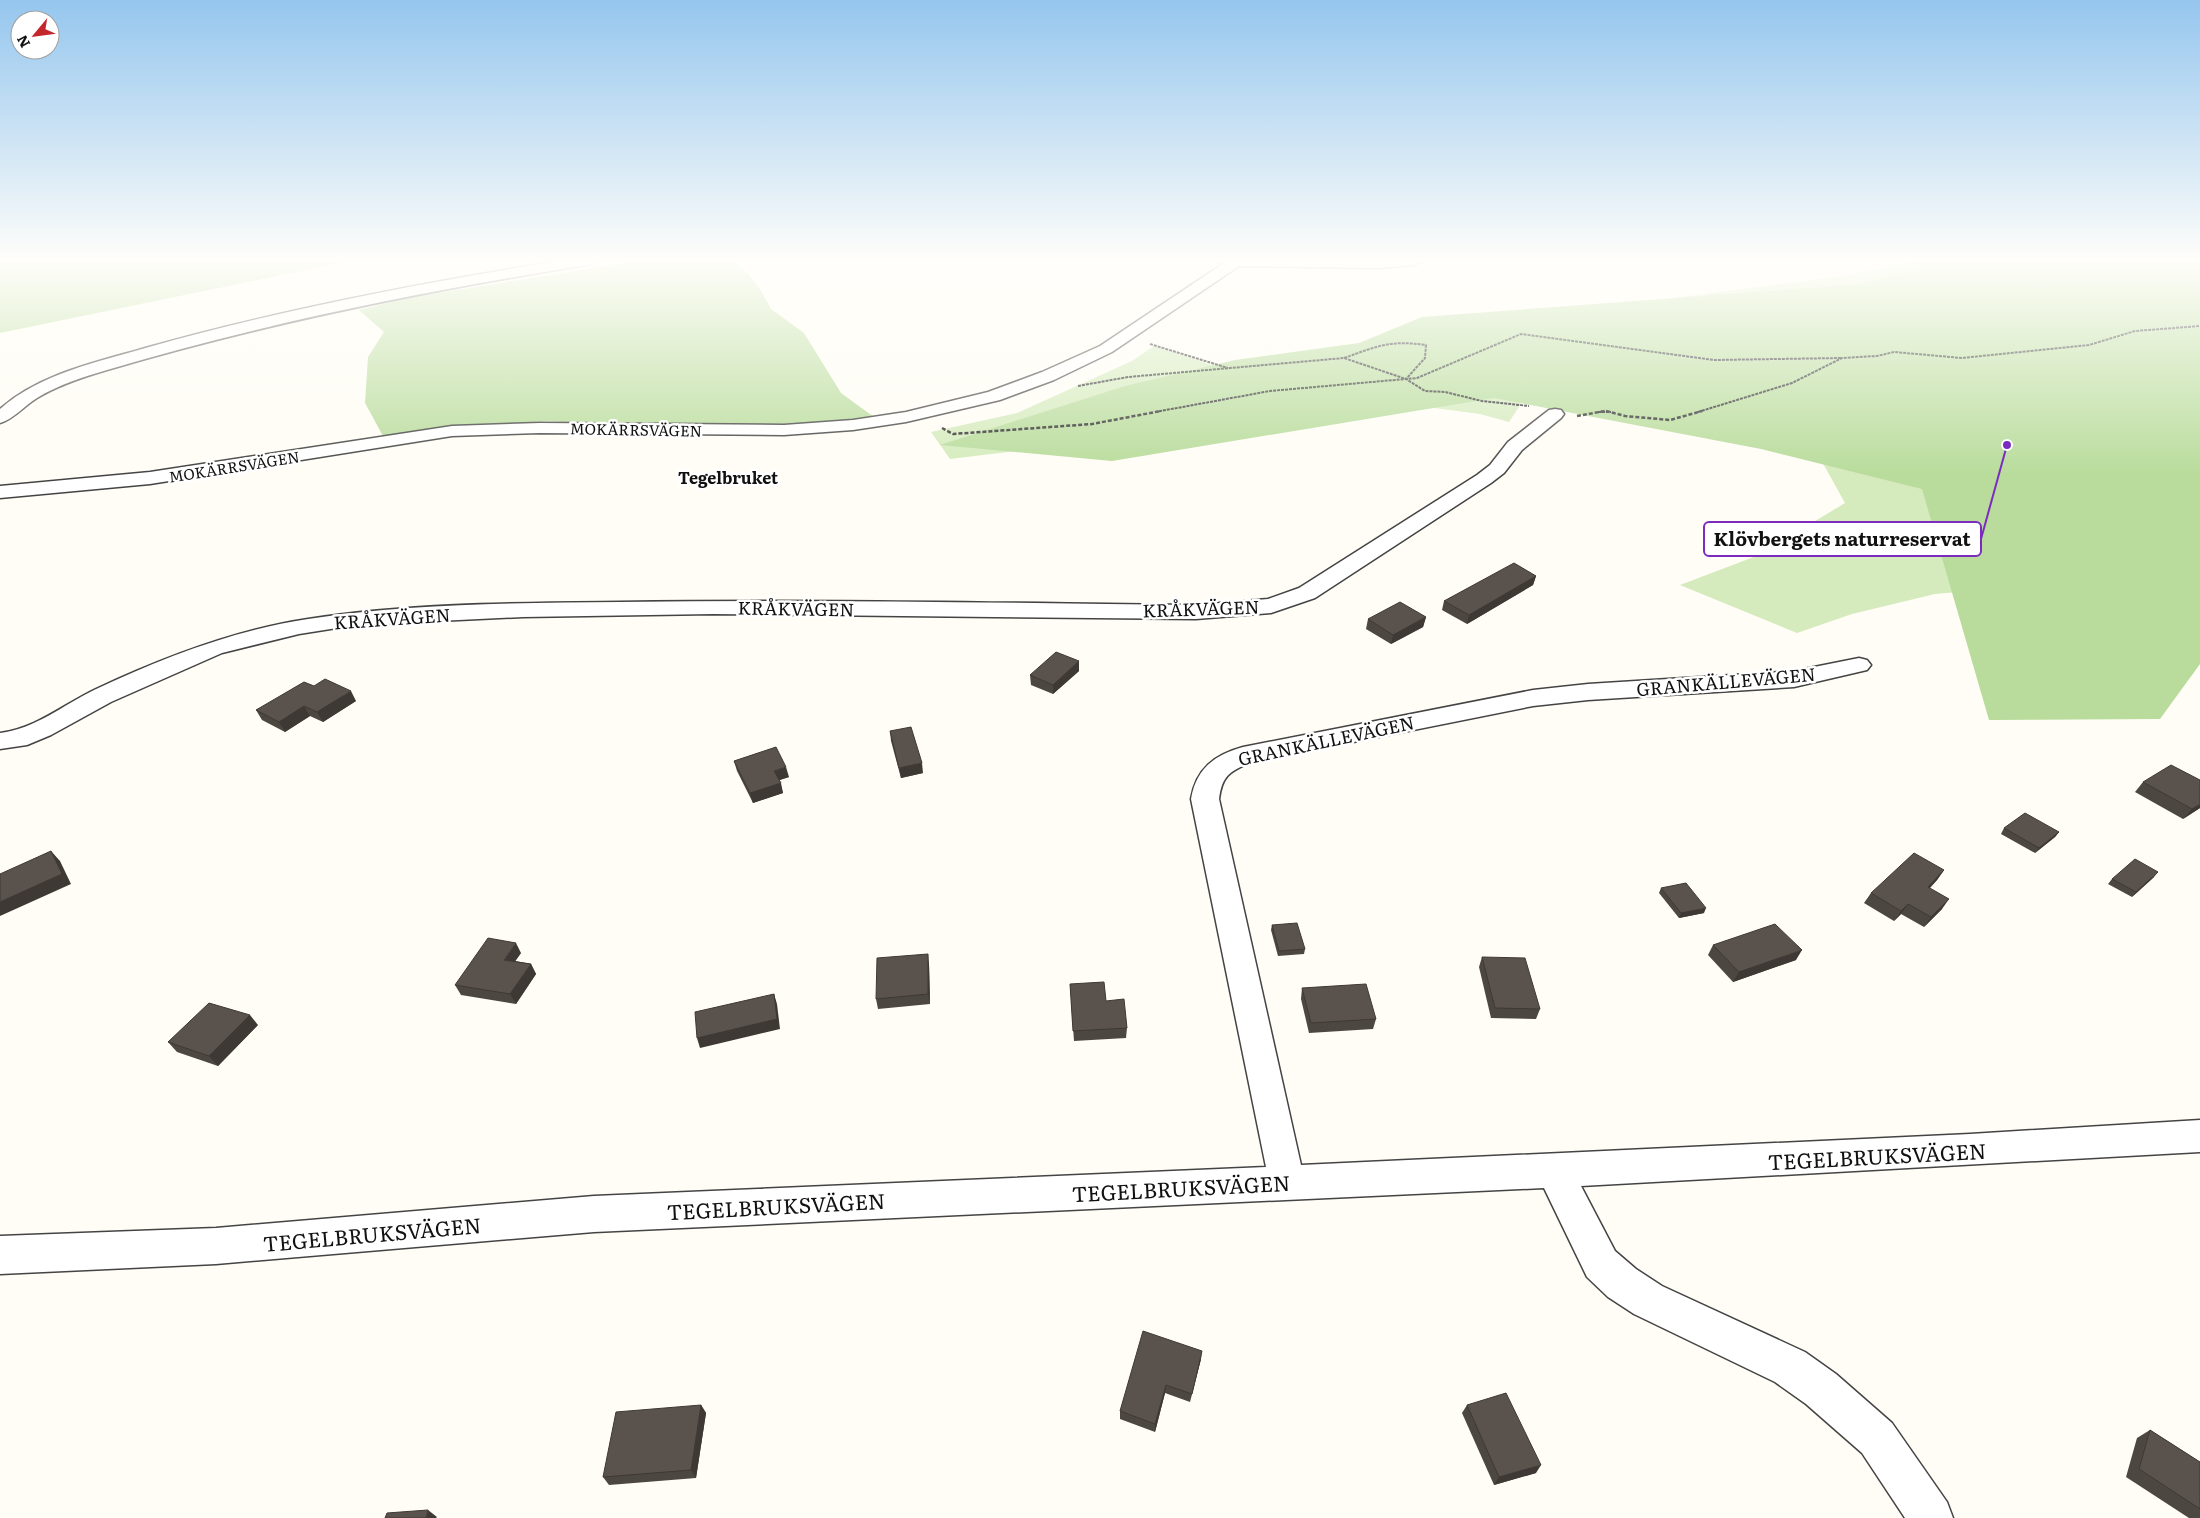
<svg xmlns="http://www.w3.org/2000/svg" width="2200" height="1518" font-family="Literata,serif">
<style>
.green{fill:#d5ebbd}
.forest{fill:#b9dc9c}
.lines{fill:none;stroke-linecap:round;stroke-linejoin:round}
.street-casing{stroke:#444;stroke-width:3}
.path-far1{stroke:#333;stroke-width:2;stroke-dasharray:3 1;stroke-linecap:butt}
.path{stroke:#333;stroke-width:2.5;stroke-dasharray:4 2;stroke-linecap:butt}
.street{fill:#fff;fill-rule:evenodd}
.wall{fill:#4d4742}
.shaded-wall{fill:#3f3936}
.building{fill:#5a524d;stroke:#3f3936}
.labels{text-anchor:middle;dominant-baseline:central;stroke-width:5;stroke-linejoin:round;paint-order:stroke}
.far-street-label{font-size:15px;fill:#111;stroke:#fff}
.far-neighbourhood-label{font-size:16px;font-weight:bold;fill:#111;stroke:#fff}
.street-label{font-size:18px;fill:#111;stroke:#fff}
.near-street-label{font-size:21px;fill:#111;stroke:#fff}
.leader{fill:none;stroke:#7b2cbf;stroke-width:2}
.callout-dot{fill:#7b2cbf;stroke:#fff;stroke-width:2}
.callout{fill:#fff;stroke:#7b2cbf;stroke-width:2}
.callout-label{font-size:19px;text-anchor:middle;font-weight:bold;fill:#111}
</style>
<rect width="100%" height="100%" fill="#fffdf5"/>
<!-- green -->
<polygon class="green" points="1916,261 2200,261 2036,585 1935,594 1852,614 1797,633 1680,585 1759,555 1845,503 1805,431 1532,387 1509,422 1480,414 1404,404 950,459 931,432 1017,413 1132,361 1154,346 1231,371 1598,308 1849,275"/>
<!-- forest -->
<g class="forest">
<polygon points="0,261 350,261 0,333"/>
<polygon points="638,261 730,261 741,266 759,287 771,309 804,333 841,393 874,417 874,421 785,427 655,428 547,421 436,429 383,436 365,403 368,357 384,332 359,310 413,297"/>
<polygon points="1939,261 2200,261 2200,664 2160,719 1989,720 1922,489 1761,449 1494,398 1112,461 940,445 1125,386 1235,360 1359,343 1422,317 1862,284"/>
</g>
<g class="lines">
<!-- street casing -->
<g class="street-casing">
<g id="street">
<path d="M 559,261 L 594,261 L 587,265 C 424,291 265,323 107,370 C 83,377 58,385 37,398 C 25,405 13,420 0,423 L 0,409 C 41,373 98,362 149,347 C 284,309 421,283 559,261 Z"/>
<polygon points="1227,261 1421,261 1414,265 1379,268 1239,266 1112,352 1054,380 1000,400 906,422 853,430 784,435 540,433 452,436 150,484 0,498 0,486 150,472 452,426 540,423 784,425 853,420 906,412 988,392 1042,372 1100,346"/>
<path d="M 1555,409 L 1561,410 L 1564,414 L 1561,418 L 1522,450 L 1504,473 L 1491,483 L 1315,598 L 1271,613 L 1196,619 L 713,614 L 523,617 L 356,625 L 299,634 L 222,653 L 111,702 L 51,735 L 27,745 L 0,749 L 0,733 C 35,729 63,705 94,690 C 162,658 234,630 308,619 C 411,603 517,603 620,602 C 812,599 1004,603 1196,605 L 1268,599 L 1299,588 L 1477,475 L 1490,465 L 1508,442 L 1549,410 Z"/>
<path d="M 1859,658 L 1867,660 L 1871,665 L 1867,670 L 1794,687 L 1588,700 L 1533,706 L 1249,763 C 1229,772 1222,776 1219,799 L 1301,1165 L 1970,1134 L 2200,1120 L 2200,1152 L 1581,1186 L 1615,1251 L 1636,1269 L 1662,1286 L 1805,1352 L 1836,1374 L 1892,1423 L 1947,1502 L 1953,1518 L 1905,1518 L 1862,1453 L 1806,1404 L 1775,1382 L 1634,1314 L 1608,1297 L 1587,1277 L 1544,1188 L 594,1232 L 216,1264 L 0,1274 L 0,1236 L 216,1228 L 594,1196 L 1266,1167 L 1191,799 C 1196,769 1214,755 1243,747 L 1533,690 L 1588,684 L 1794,671 Z"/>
</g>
</g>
<!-- path-far1 -->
<g class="path-far1">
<polyline points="1150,344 1228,368"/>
<path d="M 1344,358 C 1378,346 1389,340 1426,345 L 1425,358 L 1406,379"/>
<polyline points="1078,386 1128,377 1344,358 1406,379 1425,391 1445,392 1482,401 1529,406"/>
<polyline points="1155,412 1270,391 1417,378 1521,334 1714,360 1841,358"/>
<polyline points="1598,412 1611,412"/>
<polyline points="1698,412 1792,383 1842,358 1877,356 1894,352 1962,358 2089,345 2135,331 2200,326"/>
</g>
<!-- path -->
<g class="path">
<polyline points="1606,411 1625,416 1670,420 1702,411"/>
<polyline points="1577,416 1605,411"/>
<polyline points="942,428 953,434 1092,424 1161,411"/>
</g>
<!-- street -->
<use href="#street" class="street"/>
</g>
<!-- wall -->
<g class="wall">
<polygon points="1536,576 1533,585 1467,624 1442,610 1444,601"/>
<polygon points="1426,617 1423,627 1391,644 1366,629 1368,619"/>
<polygon points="1079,661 1079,671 1053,694 1031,685 1030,675"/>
<polygon points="314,686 356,701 323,722 310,716 285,732 262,720 256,710"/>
<polygon points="890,731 923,773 901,778 891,741"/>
<polygon points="734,761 789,777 779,780 783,793 753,803 737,771"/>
<polygon points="2143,782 2200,808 2183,819 2135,792"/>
<polygon points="2004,828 2059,832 2055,837 2035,853 2001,834"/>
<polygon points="1944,870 1937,880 1930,888 1942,909 1924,927 1901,914 1894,921 1864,903 1871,893"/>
<polygon points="2154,877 2132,897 2108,884 2112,879"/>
<polygon points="1661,888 1704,913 1679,918 1659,893"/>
<polygon points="1272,925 1305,949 1304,954 1278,956 1271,930"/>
<polygon points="1713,945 1796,960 1733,982 1708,955"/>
<polygon points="521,953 515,961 531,964 536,974 516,1004 461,995 455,985"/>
<polygon points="1482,957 1540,1009 1536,1019 1491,1018 1479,967"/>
<polygon points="929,964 930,1004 878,1009 876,999"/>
<polygon points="1070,984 1106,1001 1127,1028 1126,1038 1074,1041"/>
<polygon points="1302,988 1376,1019 1373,1029 1309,1033 1301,999"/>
<polygon points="258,1025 218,1066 177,1052 168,1042"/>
<polygon points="1201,1359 1190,1402 1165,1393 1155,1432 1120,1419 1120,1411"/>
<polygon points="701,1405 706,1413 696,1478 609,1485 603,1477"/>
<polygon points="1467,1405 1536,1473 1494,1485 1462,1413"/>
<polygon points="2150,1430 2200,1462 2200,1518 2189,1518 2126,1477 2137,1438"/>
</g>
<!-- shaded-wall -->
<g class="shaded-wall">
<polygon points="1536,576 1533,585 1467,624 1469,615"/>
<polygon points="1426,617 1423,627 1391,644 1393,635"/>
<polygon points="1079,661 1079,671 1053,694 1053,685"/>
<polygon points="351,691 356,701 323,722 317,712"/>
<polygon points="304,706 310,716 285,732 279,722"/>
<polygon points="922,763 923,773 901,778 899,768"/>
<polygon points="786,767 789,777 777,781 774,771"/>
<polygon points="781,783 783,793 753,803 750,793"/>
<polygon points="2200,804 2200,808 2183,819 2192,809"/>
<polygon points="2059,832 2055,837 2035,853 2039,848"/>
<polygon points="51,851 60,861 71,884 0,916 0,902"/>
<polygon points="1944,870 1937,880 1921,897 1928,887"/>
<polygon points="2158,872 2154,877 2132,897 2136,892"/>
<polygon points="1949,899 1942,909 1924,927 1931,917"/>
<polygon points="1908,904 1901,914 1894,921 1901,911"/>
<polygon points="1706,908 1704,913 1679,918 1681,913"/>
<polygon points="516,943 521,953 509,970 504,960"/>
<polygon points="1802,950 1796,960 1733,982 1739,972"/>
<polygon points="928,954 929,964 930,1004 928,994"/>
<polygon points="531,964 536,974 516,1004 510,994"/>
<polygon points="774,994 777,1004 780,1029 700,1048 697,1038"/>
<polygon points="250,1015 258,1025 218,1066 209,1056"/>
<polygon points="1202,1351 1201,1359 1190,1402 1192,1394"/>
<polygon points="1166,1385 1165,1393 1155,1432 1155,1424"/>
<polygon points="701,1405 706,1413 696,1478 691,1470"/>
<polygon points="1541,1465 1536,1473 1494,1485 1499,1477"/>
<polygon points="428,1510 437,1517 436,1518 426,1518"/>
</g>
<!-- building -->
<g class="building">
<polygon points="1514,563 1536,576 1469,615 1444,601"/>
<polygon points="1400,602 1426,617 1393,635 1368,619"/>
<polygon points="1056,652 1079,661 1053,685 1030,675"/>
<polygon points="325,679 351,691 317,712 304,706 279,722 256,710 304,682 314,686"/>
<polygon points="911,727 922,763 899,768 890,731"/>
<polygon points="776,747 786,767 774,771 781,783 750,793 734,761"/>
<polygon points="2171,765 2200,780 2200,804 2192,809 2143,782"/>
<polygon points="2025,813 2059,832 2039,848 2004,828"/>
<polygon points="51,851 62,874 0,902 0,874"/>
<polygon points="1914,853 1944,870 1928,887 1949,899 1931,917 1908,904 1901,911 1871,893"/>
<polygon points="2135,859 2158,872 2136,892 2112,879"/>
<polygon points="1686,883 1706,908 1681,913 1661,888"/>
<polygon points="1297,923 1305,949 1279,951 1272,925"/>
<polygon points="1775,924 1802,950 1739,972 1713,945"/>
<polygon points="488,938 516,943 504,960 531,964 510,994 455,985"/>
<polygon points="928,954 928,994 876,999 877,958"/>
<polygon points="1482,957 1525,958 1540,1009 1495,1008"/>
<polygon points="1104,982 1106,1001 1124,999 1127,1028 1073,1031 1070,984"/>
<polygon points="1366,984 1376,1019 1311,1023 1302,988"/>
<polygon points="774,994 777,1019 697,1038 695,1012"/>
<polygon points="209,1003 250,1015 209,1056 168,1042"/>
<polygon points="1143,1331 1202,1351 1192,1394 1166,1385 1155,1424 1120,1411"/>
<polygon points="1506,1393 1541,1465 1499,1477 1467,1405"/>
<polygon points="701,1405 691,1470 603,1477 616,1412"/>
<polygon points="2150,1430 2200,1462 2200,1509 2139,1469"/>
<polygon points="428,1510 426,1518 385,1518 387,1513"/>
</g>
<!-- sky -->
<linearGradient id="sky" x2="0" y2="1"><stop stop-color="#95c6ee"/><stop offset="0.55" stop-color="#fffefa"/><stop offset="1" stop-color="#fffefa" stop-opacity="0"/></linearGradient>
<rect width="2200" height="474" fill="url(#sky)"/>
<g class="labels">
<!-- far-street labels -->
<g class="far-street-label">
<text transform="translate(636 429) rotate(1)">MOKÄRRSVÄGEN</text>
<text transform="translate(234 466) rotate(-9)">MOKÄRRSVÄGEN</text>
</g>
<!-- far-neighbourhood labels -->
<g class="far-neighbourhood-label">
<text x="728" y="477">Tegelbruket</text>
</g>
<!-- street labels -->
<g class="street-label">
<text transform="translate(796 608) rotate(1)">KRÅKVÄGEN</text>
<text transform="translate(1201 608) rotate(-2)">KRÅKVÄGEN</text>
<text transform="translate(392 618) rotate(-4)">KRÅKVÄGEN</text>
<text transform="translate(1726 681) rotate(-5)">GRANKÄLLEVÄGEN</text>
<text transform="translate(1326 740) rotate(-12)">GRANKÄLLEVÄGEN</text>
</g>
<!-- near-street labels -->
<g class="near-street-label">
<text transform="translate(1877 1155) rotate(-3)">TEGELBRUKSVÄGEN</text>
<text transform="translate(1181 1187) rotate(-3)">TEGELBRUKSVÄGEN</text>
<text transform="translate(776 1205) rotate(-3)">TEGELBRUKSVÄGEN</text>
<text transform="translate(372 1233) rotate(-5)">TEGELBRUKSVÄGEN</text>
</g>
</g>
<!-- callouts -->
<path class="leader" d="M2007 445L1981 539"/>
<circle class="callout-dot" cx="2007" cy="445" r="5"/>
<rect class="callout" x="1704" y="522" width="277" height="34" rx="5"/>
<g class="callout-label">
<text x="1842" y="546">Klövbergets naturreservat</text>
</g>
<!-- north arrow -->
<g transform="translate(35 35) rotate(241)"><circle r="24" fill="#ffffff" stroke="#a0a0a0"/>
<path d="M0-4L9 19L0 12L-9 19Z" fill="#c4262e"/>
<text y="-8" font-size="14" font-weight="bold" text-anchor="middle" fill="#111111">N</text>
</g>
</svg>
